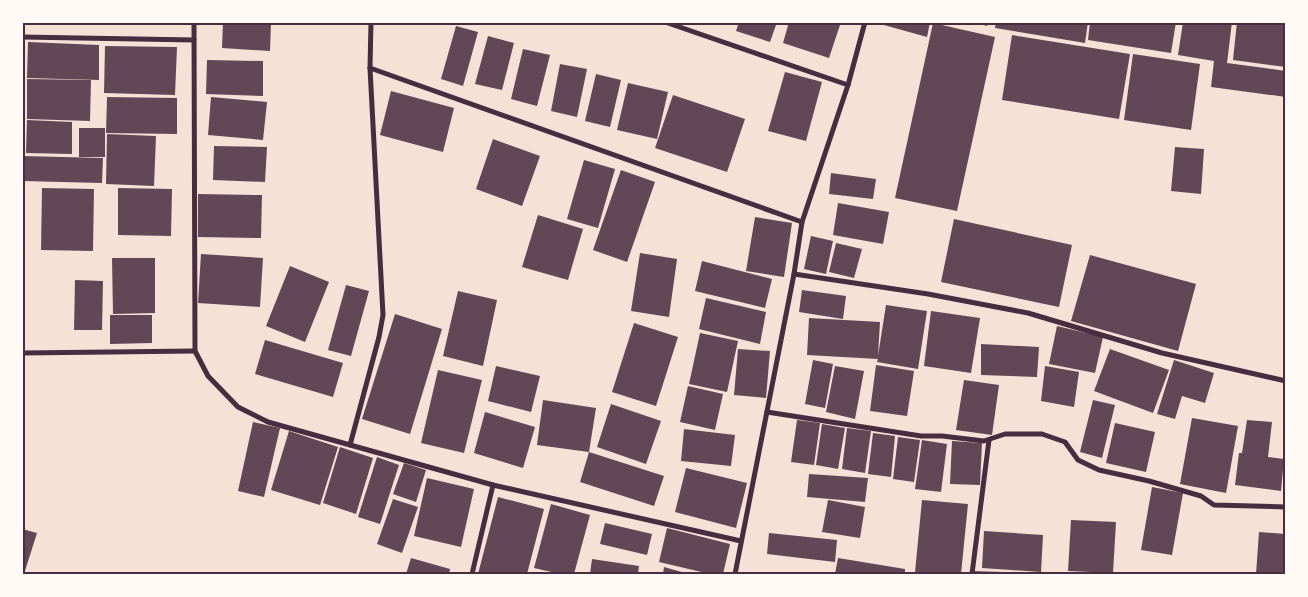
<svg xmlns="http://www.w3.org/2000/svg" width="1308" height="597" font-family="Cabin,sans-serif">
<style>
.building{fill:#644757}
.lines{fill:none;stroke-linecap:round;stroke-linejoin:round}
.minor{stroke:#4a2c40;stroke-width:5}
.neatline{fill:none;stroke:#4a2c40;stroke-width:2}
</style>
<rect width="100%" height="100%" fill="#f7e1d7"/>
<!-- building -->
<g class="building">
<polygon points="223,22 271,22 270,51 222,48"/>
<polygon points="739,22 777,22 770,42 736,31"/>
<polygon points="789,22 841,22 829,58 783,43"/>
<polygon points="873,22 930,22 927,37"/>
<polygon points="972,22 988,22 987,26"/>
<polygon points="996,22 1088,22 1085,43 995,28"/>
<polygon points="1090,22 1176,22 1171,53 1088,40"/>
<polygon points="1183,22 1232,22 1227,63 1286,71 1286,97 1211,87 1214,61 1178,55"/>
<polygon points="1237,22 1286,22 1286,67 1233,60"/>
<polygon points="933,23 995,37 957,211 895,198"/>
<polygon points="456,26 478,32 463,86 441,79"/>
<polygon points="1012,35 1130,54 1119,119 1002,100"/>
<polygon points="488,36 514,43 502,90 475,84"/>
<polygon points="28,42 99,45 99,80 27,78"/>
<polygon points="105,46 177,47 175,95 104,93"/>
<polygon points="523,49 550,55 537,106 511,99"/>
<polygon points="1133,54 1200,64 1191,130 1124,120"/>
<polygon points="207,60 263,61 263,96 206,94"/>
<polygon points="560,64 587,69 577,117 551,111"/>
<polygon points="785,72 822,82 806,141 768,131"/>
<polygon points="596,74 621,80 610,127 585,121"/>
<polygon points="27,79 91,80 90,121 27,119"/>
<polygon points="628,83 668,92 657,139 617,130"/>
<polygon points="391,91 454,108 443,152 380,135"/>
<polygon points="673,95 745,119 727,172 655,148"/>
<polygon points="107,97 177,98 177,134 106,133"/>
<polygon points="211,97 267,102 263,140 208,135"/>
<polygon points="27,120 72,122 72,154 26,153"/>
<rect x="79" y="128" width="26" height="29"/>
<polygon points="107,134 156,136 154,186 106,184"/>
<polygon points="493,139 540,156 522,206 476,189"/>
<polygon points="214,146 267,147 265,182 213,180"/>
<polygon points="1175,147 1204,149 1201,194 1171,191"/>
<polygon points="22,156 103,158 102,183 22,181"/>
<polygon points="584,160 615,169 598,228 567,219"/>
<polygon points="621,170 655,182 627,262 593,250"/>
<polygon points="831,173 876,179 873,199 829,194"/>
<polygon points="42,188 94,189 93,251 41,250"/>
<polygon points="118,188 172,189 171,236 118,235"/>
<polygon points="198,194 262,195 261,238 198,237"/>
<polygon points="838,203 889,212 883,244 833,235"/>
<polygon points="538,215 583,229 568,280 522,267"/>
<polygon points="755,217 792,223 784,277 746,271"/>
<polygon points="954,219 1072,245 1059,307 941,282"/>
<polygon points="811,236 833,241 826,274 804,269"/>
<polygon points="836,243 862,249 854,278 829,272"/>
<polygon points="640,253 677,259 669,317 631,311"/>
<polygon points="201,254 263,258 260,307 198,303"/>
<polygon points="1090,255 1196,284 1178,351 1071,321"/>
<polygon points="112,258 155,258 155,313 113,314"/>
<polygon points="702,261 772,279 765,308 695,291"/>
<polygon points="290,266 329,282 305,342 266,326"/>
<polygon points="75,280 103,281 102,330 74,330"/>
<polygon points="346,285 369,291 351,356 328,350"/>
<polygon points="802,290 846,296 843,319 799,312"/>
<polygon points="458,291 497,300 483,366 443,356"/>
<polygon points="706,298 766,312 760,344 699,329"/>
<polygon points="886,305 927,311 918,369 877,362 878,359 807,355 809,318 880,322 878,356"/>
<polygon points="931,311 980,318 971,373 924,366"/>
<polygon points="395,314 442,329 410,434 362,419"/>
<polygon points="110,315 152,315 152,343 110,344"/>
<polygon points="634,323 678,337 656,406 612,392"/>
<polygon points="1057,326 1103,337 1095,373 1049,364"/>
<polygon points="700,333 738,341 727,392 689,384"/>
<polygon points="265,340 343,363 333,397 255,374"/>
<polygon points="981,344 1039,347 1037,377 981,375"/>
<polygon points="738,349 770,351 766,398 734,395"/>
<polygon points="1110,349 1169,370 1153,413 1094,391"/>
<polygon points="813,360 833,364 825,408 805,404"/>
<polygon points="1174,360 1214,373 1205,403 1182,396 1175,419 1157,414"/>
<polygon points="876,365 914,371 907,416 870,411"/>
<polygon points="496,366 540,376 531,412 488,401"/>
<polygon points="835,366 864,371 855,419 826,412"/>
<polygon points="1045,366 1079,372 1074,407 1041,401"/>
<polygon points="438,370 482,380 464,453 421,443"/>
<polygon points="964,380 999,385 992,435 956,430"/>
<polygon points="688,386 723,394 715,430 680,422"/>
<polygon points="543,400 596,408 589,452 537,445"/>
<polygon points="1093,400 1115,405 1102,458 1080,452"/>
<polygon points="611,404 661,421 646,464 597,447"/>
<polygon points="485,412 535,427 523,468 474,453"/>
<polygon points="1192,418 1238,426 1226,493 1180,484"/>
<polygon points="797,420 820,423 814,465 791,462"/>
<polygon points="1247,420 1272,422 1268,457 1284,459 1281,491 1235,485 1239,453 1242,453"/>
<polygon points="253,422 280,428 264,497 238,491"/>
<polygon points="1115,423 1155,432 1146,472 1106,463"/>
<polygon points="822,424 845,428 838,469 816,465"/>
<polygon points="847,428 871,431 865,473 842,469"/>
<polygon points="684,429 735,435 731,466 681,461"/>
<polygon points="289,431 338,447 320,505 271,490"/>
<polygon points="873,433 895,436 891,477 868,474"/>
<polygon points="898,437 920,440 914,482 893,479"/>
<polygon points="922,440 947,444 941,492 915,489"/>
<polygon points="952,441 982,443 980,485 950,484"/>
<polygon points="340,447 373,458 356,514 323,503"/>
<polygon points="589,452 664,476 654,506 580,482"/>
<polygon points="377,457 399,465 380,524 358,517"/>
<polygon points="404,463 426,470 416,502 393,494"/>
<polygon points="686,468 747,483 736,528 675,512"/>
<polygon points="809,474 868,478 865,502 807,497"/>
<polygon points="427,478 474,489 461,547 414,536"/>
<polygon points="1152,487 1183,493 1172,555 1141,550"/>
<polygon points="498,497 544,509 527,574 478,574"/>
<polygon points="393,499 418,507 402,553 377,544"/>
<polygon points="828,500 865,507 860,538 822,532"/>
<polygon points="922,500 968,504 961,574 915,572"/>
<polygon points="551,504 590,515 574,574 560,574 534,568"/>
<polygon points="1071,520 1116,522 1113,573 1068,571"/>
<polygon points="605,523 652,534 647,555 600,544"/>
<polygon points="667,528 730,544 723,574 710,574 659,562"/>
<polygon points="22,529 37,533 24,574 22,574"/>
<polygon points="984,531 1043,535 1041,572 982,568"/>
<polygon points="1259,532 1286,534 1286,574 1256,574"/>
<polygon points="769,533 837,540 835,562 767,554"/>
<polygon points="411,558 450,569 449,574 406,574"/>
<polygon points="838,558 905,569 905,574 835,574"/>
<polygon points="592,559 639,566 638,574 590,574"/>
<polygon points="664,567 689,574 663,574"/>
<polygon points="973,571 1038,573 1038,574 973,574"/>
</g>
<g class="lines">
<!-- minor -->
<g class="minor">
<polyline points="194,22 195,351 208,376 238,407 268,422 493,485 741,541"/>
<polyline points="665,22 848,85"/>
<polyline points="22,37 194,40"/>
<polyline points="370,68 802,222"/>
<polyline points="794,274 928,294 1028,313 1162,353 1286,381"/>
<polyline points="22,353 195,351"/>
<polyline points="767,412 921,436 942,436 984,441 1005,434 1042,434 1065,442 1078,460 1099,470 1149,481 1201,496 1214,505 1286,507"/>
<polyline points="350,445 379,337 383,315 370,68 371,22"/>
<polyline points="472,574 493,485"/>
<polyline points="735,574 794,274 802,222 848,85 865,22"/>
<polyline points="972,574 989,440"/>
</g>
</g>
<!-- border -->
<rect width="1308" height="597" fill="none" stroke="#fffaf5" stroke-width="48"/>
<rect x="24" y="24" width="1260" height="549" class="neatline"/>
</svg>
